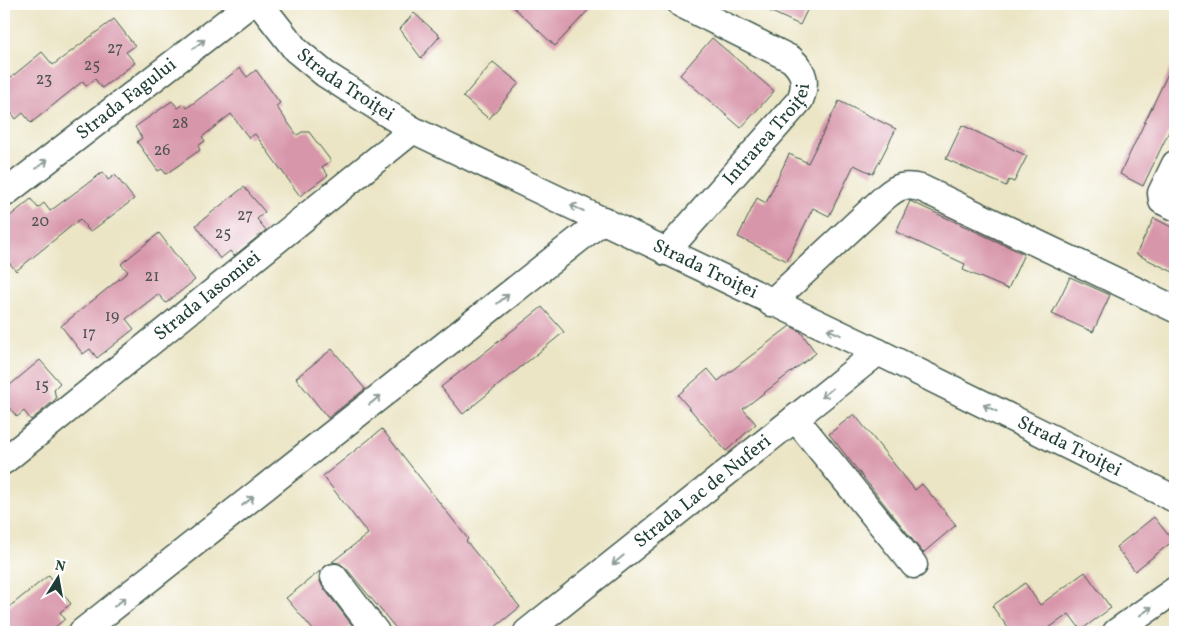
<svg xmlns="http://www.w3.org/2000/svg" width="1179" height="636" viewBox="0 0 1179 636" font-family="Vollkorn,serif">
  <style>
    .building { fill: #d896aa }
    .lines { fill: none; stroke-linecap: round; stroke-linejoin: round }
    .minor-casing { stroke: #3e564a; stroke-width: 29 }
    .minor { stroke: #fff; stroke-width: 26 }
    .oneway { stroke: #8f9e9a }
    .labels { text-anchor: middle; dominant-baseline: central; stroke-width: 4; stroke-linejoin: round; paint-order: stroke }
    .number-label { font-size: 16px; fill: #4d5352 }
    .street-label { font-size: 19px; fill: #1f3d34; stroke: #fff }
  </style>
  <rect width="100%" height="100%" fill="#fff"/>
  <filter id="ink" filterUnits="userSpaceOnUse"><feTurbulence type="fractalNoise" baseFrequency=".02" numOctaves="2"/><feDisplacementMap in="SourceGraphic" scale="10" xChannelSelector="R" yChannelSelector="G"/><feConvolveMatrix kernelMatrix="1 2 1 2 8 2 1 2 1" color-interpolation-filters="sRGB"/></filter>
  <filter id="wash" filterUnits="userSpaceOnUse"><feTurbulence type="fractalNoise" baseFrequency=".0096" numOctaves="4" result="noise"/><feDisplacementMap in="SourceGraphic" scale="20" xChannelSelector="R" yChannelSelector="G"/><feGaussianBlur stdDeviation="1.12" result="paint"/><feColorMatrix in="noise" values="0 0 0 0 0 0 0 0 0 0 0 0 0 0 0 0 0 1.4 0 .05"/><feComposite in="paint" operator="in"/></filter>
  <g filter="url(#wash)">
    <rect width="100%" height="100%" fill="#ebe5c5"/>
    <g id="blocks">
      <!-- building -->
      <path class="building" d="M510,4H594L555,46Z
        M754,4H810L800,25Z
        M414,13L440,36L421,58L400,29Z
        M114,19L135,46L126,52L135,63L102,88L95,79L86,86L83,81L31,123L23,113L16,119L4,103V83L42,52L53,65Z
        M712,38L774,91L741,128L680,75Z
        M1175,59V119L1143,186L1120,174Z
        M493,62L519,83L489,119L463,97Z
        M240,68L247,77L256,70L280,103L276,106L297,135L302,132H309L331,161L322,167L328,175L300,196L255,134L249,138L231,114L202,137L205,141L198,146L200,150L166,174L162,169L158,171L137,142L142,138L135,127L172,101L178,108L184,104L187,108Z
        M839,101L896,129L873,174L854,165L829,216L813,208L787,261L738,237L757,198L766,203L789,154L808,163Z
        M962,125L1027,156L1014,182L1009,180L1006,186L946,159Z
        M103,172L108,180L115,175L134,199L90,232L80,219L16,271L4,256V221L31,199L38,208L44,203L50,211Z
        M244,187L265,212L257,219L266,230L234,256L230,251L220,259L196,225Z
        M910,201L1024,254L1008,289L963,270L965,264L896,232Z
        M1154,218L1175,229V273L1136,254Z
        M159,233L195,280L166,303L158,294L126,319L134,329L97,358L90,349L83,354L61,326L128,272L121,264Z
        M1070,277L1110,295L1093,332L1052,314Z
        M542,307L564,332L463,414L441,387Z
        M790,326L800,331L816,353L743,409L756,424L726,451L678,395L708,369L718,381Z
        M332,349L365,389L328,418L296,378Z
        M40,360L60,383L54,389L56,399L31,420L24,411L17,417L4,401V390Z
        M854,414L915,490L922,484L956,525L923,553L829,434Z
        M382,429L468,539L466,541L520,607L489,632H399L346,568L339,563L332,562L368,534L323,476Z
        M1154,517L1173,541L1135,571L1116,547Z
        M320,571L319,578L322,586L352,625L343,632H315L286,598Z
        M1085,572L1111,608L1081,630L1069,614L1043,632H1011L992,606L1025,583L1040,605Z
        M49,575L71,604L60,612L65,619L49,632H4V611Z"/>
    </g>
  </g>
  <g filter="url(#ink)">
    <use href="#blocks" fill-opacity="0" stroke="#3e564a" stroke-width="1"/>
    <g class="lines">
      <!-- minor casing -->
      <g class="minor-casing">
        <g id="minor">
          <path id="s1" d="M260,4L296,50L325,74L413,130L878,352L1175,499"/>
          <path d="M1175,164L1161,193L1162,201L1175,207"/>
          <path id="s2" d="M4,194L250,4"/>
          <path id="s3" d="M666,252L800,100C807,83 805,72 791,59L681,4"/>
          <path d="M771,303L885,197C898,186 904,184 921,188L1175,309"/>
          <path d="M795,418L914,565"/>
          <path id="s4" d="M4,461L413,130"/>
          <path d="M334,577L376,632"/>
          <path d="M82,632L603,220"/>
          <path id="s5" d="M527,632L878,352"/>
          <path d="M1116,632L1175,590"/>
        </g>
      </g>
      <!-- minor -->
      <use href="#minor" class="minor"/>
    </g>
    <!-- one-way arrows -->
    <defs><path id="oneway-shaft" d="M-6 0H5M1.5-3L5.5 0L1.5 3" fill="none" stroke-width="1.6" stroke-linecap="round" stroke-linejoin="round" transform="scale(1.25)"/></defs>
    <g class="oneway">
      <use href="#oneway-shaft" transform="translate(199 44) rotate(-38)"/>
      <use href="#oneway-shaft" transform="translate(42 164) rotate(-38)"/>
      <use href="#oneway-shaft" transform="translate(577 208) rotate(-155)"/>
      <use href="#oneway-shaft" transform="translate(503 299) rotate(-38)"/>
      <use href="#oneway-shaft" transform="translate(834 332) rotate(-155)"/>
      <use href="#oneway-shaft" transform="translate(827 393) rotate(141)"/>
      <use href="#oneway-shaft" transform="translate(375 400) rotate(-38)"/>
      <use href="#oneway-shaft" transform="translate(990 408) rotate(-154)"/>
      <use href="#oneway-shaft" transform="translate(248 501) rotate(-38)"/>
      <use href="#oneway-shaft" transform="translate(618 560) rotate(141)"/>
      <use href="#oneway-shaft" transform="translate(120 602) rotate(-38)"/>
      <use href="#oneway-shaft" transform="translate(1146 611) rotate(-36)"/>
    </g>
  </g>
  <g class="labels">
    <!-- number labels -->
    <g class="number-label">
      <text x="115" y="49">27</text>
      <text x="92" y="66">25</text>
      <text x="44" y="80">23</text>
      <text x="180" y="124">28</text>
      <text x="162" y="151">26</text>
      <text x="245" y="216">27</text>
      <text x="40" y="222">20</text>
      <text x="223" y="234">25</text>
      <text x="152" y="277">21</text>
      <text x="112" y="317">19</text>
      <text x="89" y="334">17</text>
      <text x="42" y="386">15</text>
    </g>
    <!-- street labels -->
    <g class="street-label">
      <text stroke="none"><textPath href="#s1" startOffset="119">Strada Troiței</textPath></text>
      <text stroke="none"><textPath href="#s2" startOffset="155">Strada Fagului</textPath></text>
      <text stroke="none"><textPath href="#s3" startOffset="156">Intrarea Troiței</textPath></text>
      <text stroke="none"><textPath href="#s1" startOffset="524">Strada Troiței</textPath></text>
      <text stroke="none"><textPath href="#s4" startOffset="262">Strada Iasomiei</textPath></text>
      <text stroke="none"><textPath href="#s1" startOffset="929">Strada Troiței</textPath></text>
      <text stroke="none"><textPath href="#s5" startOffset="225">Strada Lac de Nuferi</textPath></text>
    </g>
  </g>
  <!-- margin -->
  <rect width="1179" height="636" fill="none" stroke="#fff" stroke-width="20"/>
  <!-- north arrow -->
  <g transform="translate(58 578) rotate(11)" stroke="#ffffff" stroke-width="4" paint-order="stroke">
  <path d="M0-4L9 19L0 12L-9 19Z" fill="#1f3d34"/>
  <text y="-8" font-size="14" font-weight="bold" text-anchor="middle" fill="#1f3d34">N</text>
  </g>
</svg>
